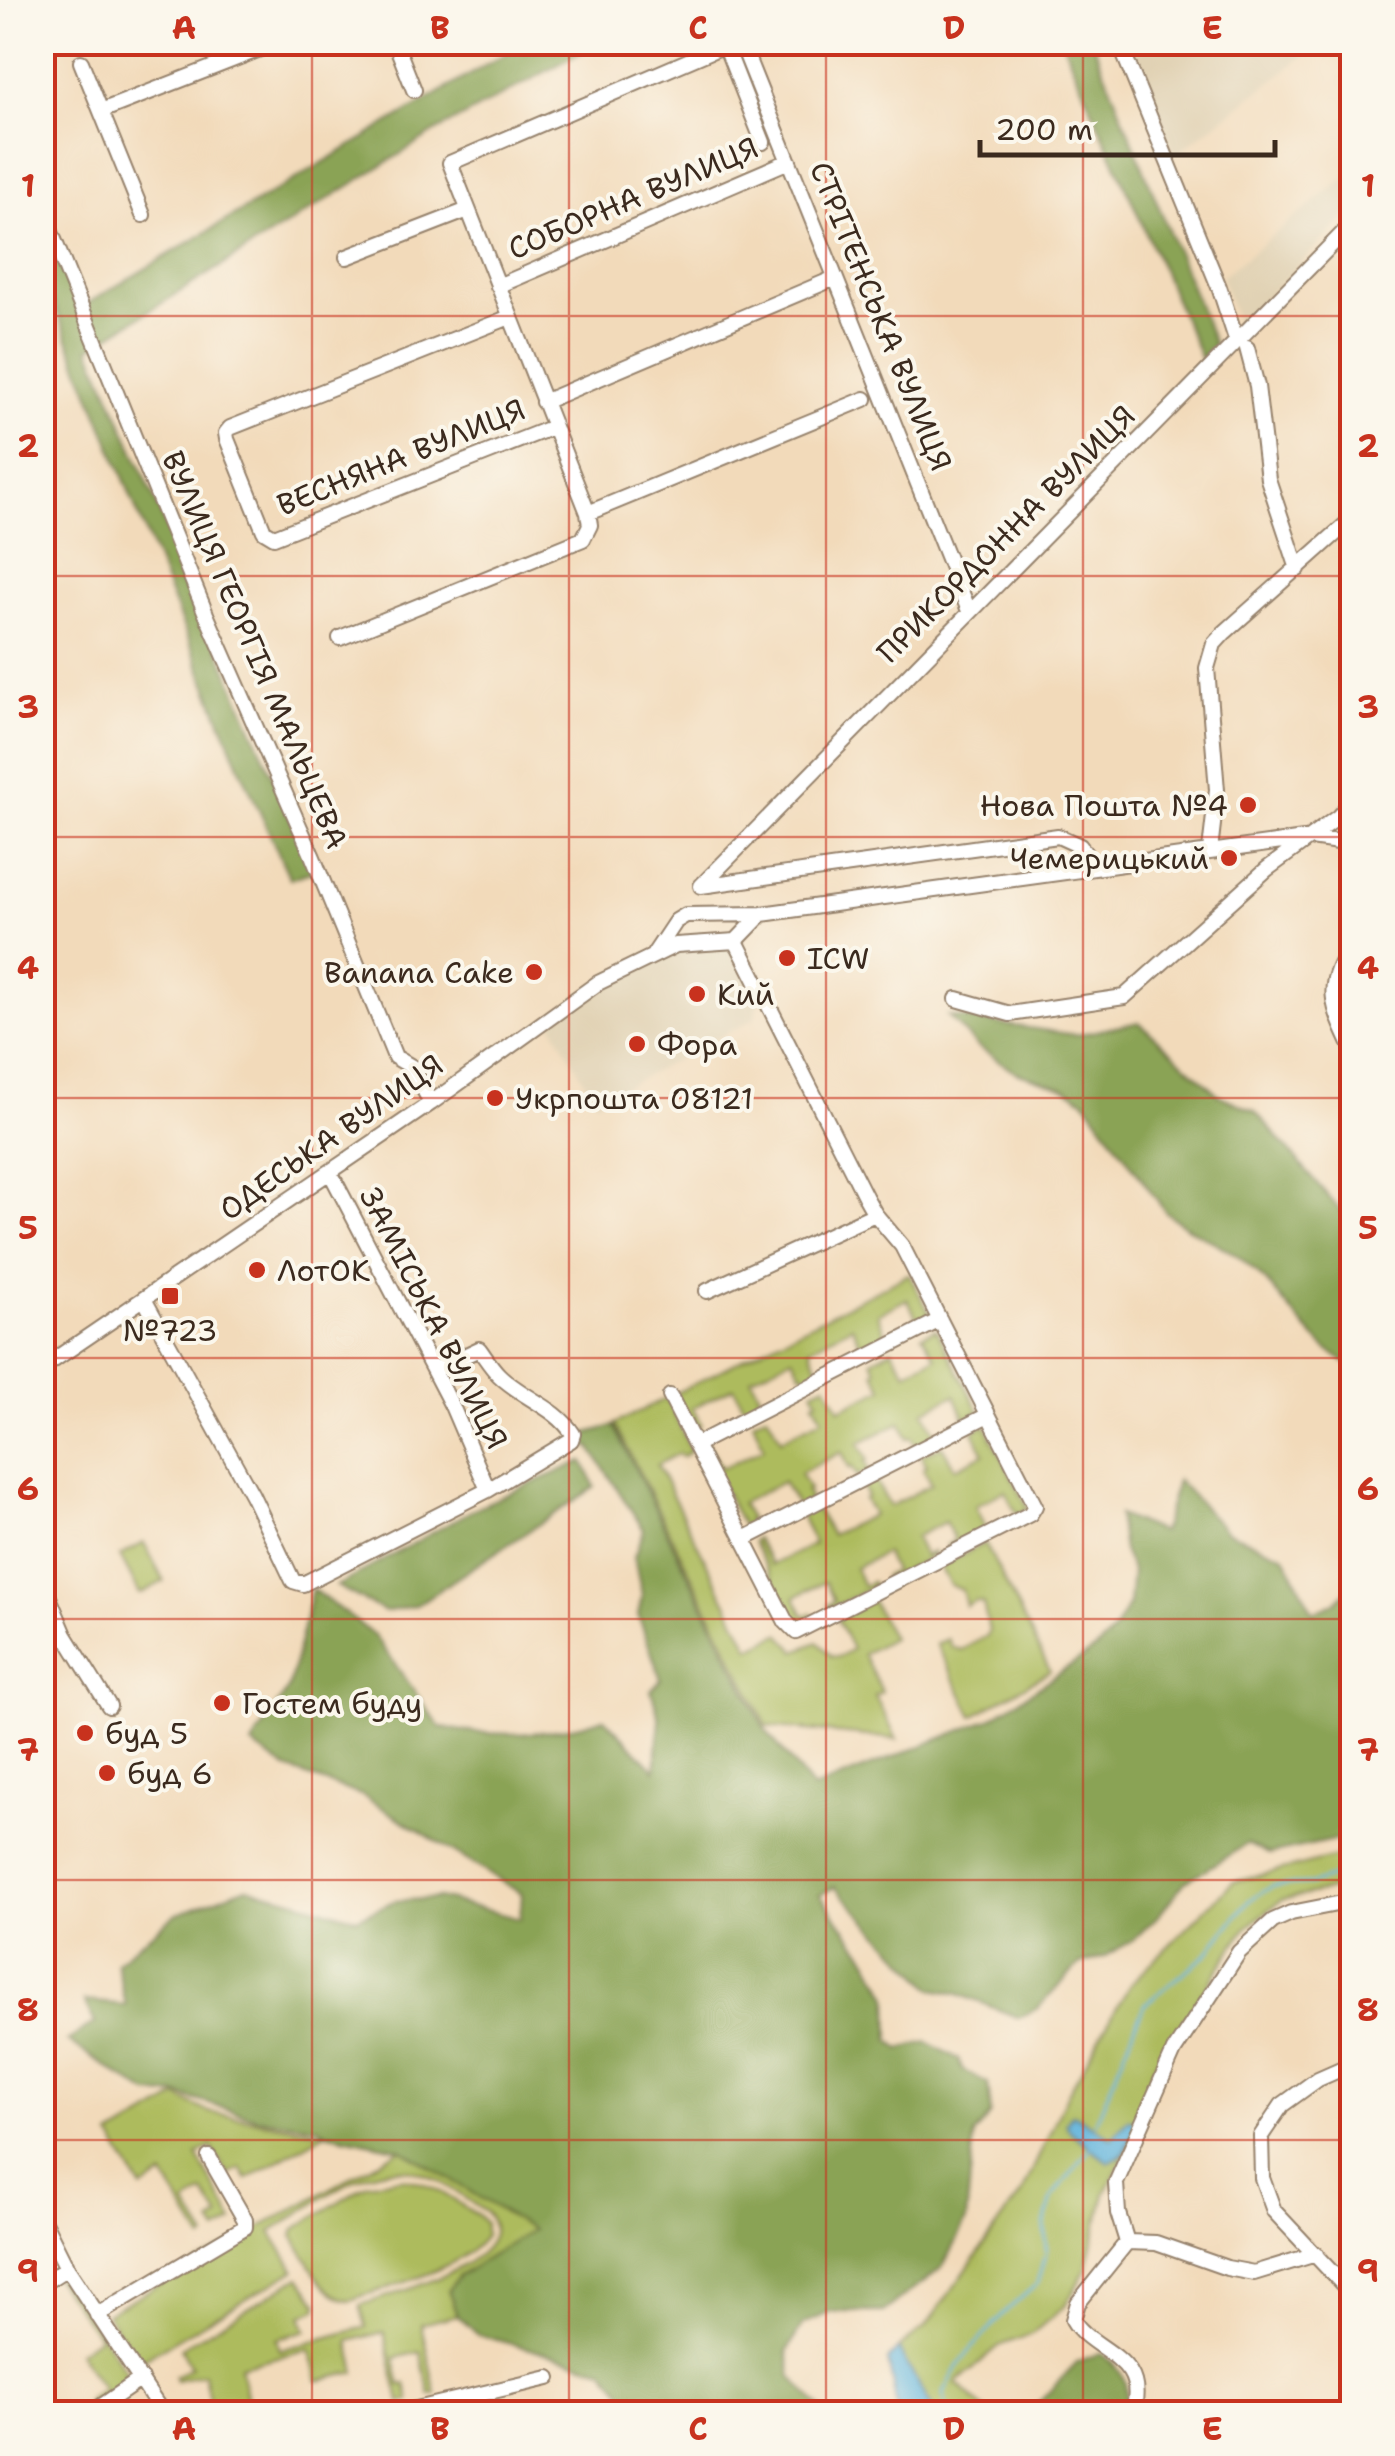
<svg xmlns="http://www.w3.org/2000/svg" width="1395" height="2456" viewBox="0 0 1395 2456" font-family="'Shantell Sans',sans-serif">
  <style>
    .built { fill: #e1d2b4 }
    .green { fill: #adbb5d; stroke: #74723e; stroke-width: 2.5 }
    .forest { fill: #8aa354; stroke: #626639; stroke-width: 2.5 }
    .water { fill: #60b4dc; stroke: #4e6f7d; stroke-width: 2.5 }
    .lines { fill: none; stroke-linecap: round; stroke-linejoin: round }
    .stream { stroke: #60b4dc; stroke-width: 2.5 }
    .minor-casing { stroke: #96826c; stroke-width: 18 }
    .minor { stroke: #fff; stroke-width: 14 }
    .grid { fill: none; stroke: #c8321e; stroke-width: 2.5; stroke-opacity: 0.55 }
    .poi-dot { fill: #c8321e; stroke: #fbf7ec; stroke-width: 4 }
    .labels { text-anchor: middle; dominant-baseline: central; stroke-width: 8; stroke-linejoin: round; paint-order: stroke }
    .street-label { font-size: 30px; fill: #3b2a1e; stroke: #fbf7ec }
    .poi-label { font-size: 30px; fill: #3b2a1e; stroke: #fbf7ec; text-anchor: start }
    .neatline { fill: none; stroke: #c8321e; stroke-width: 4 }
    .grid-label { font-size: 32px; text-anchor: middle; font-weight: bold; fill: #c8321e }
  </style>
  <rect width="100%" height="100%" fill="#fbf7ec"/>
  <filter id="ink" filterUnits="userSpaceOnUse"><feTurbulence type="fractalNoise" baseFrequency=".01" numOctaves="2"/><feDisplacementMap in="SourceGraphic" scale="20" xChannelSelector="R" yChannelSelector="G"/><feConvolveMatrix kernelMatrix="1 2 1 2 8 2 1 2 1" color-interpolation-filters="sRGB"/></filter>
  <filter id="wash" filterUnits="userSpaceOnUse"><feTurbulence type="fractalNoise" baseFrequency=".0048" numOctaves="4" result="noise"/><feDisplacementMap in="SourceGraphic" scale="40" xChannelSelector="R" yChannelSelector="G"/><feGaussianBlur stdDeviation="2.25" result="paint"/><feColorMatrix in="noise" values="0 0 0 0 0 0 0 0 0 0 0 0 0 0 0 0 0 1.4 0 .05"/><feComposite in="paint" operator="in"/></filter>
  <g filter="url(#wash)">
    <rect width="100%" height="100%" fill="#f2daba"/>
    <!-- built -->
    <path class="built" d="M1130,43H1321L1175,155Z
      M1352,172V211L1238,326L1221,277Z
      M685,946H730L759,1002L754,1019L596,1102L551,1022L599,989Z"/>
    <!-- green -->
    <path class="green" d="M909,1274L930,1314L929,1319L919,1324L914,1321L917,1319L907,1299L878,1314L888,1340L868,1352L863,1342L860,1343L852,1326L810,1348L821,1374L809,1381L804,1372L801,1373L793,1357L751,1378L760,1394L758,1396L762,1404L746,1411L734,1387L692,1408L701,1424L698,1426L700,1435H696L674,1394Z
      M936,1329L980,1412L965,1419L955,1395L924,1411L934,1431L938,1433L916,1446L912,1437L908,1438L901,1422L859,1443L868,1459L865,1461L869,1470L857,1476L852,1467L849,1468L842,1452L800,1473L809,1489L806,1491L810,1500L798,1507L783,1482L741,1503L750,1519L747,1521L751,1530L746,1532L703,1450L708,1444L722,1468L764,1448L753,1421L767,1414L781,1439L823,1418L814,1402L818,1400L813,1390L826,1384L840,1409L883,1388L874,1372L877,1370L872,1360L892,1349L906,1372L936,1357L922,1335Z
      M667,1398L691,1451L682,1457L679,1453L657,1465L750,1648L780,1634L796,1651L818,1642L831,1656L838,1657L852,1649L837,1619L872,1601L892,1638L863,1654L882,1692L875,1696L897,1739L767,1726L615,1424Z
      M985,1424L1028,1508L1017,1514L1005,1491L975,1506L986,1530L949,1548L947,1545L955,1540L945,1522L915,1537L924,1556L933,1552L934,1555L886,1580L884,1576L894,1571L885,1553L855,1568L863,1586L872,1582L874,1586L830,1609L828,1605L834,1601L825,1582L795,1597L804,1616L812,1613L815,1619L795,1624L753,1541L756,1538L772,1565L814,1544L801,1515L815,1508L831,1535L873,1515L864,1499L867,1497L862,1485L874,1479L890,1506L932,1484L923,1469L927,1466L921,1455L942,1446L955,1468L984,1454L973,1431Z
      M144,1543L164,1581L140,1594L120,1556Z
      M985,1543L1050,1671L973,1716L936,1644L948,1639L952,1647L961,1650L987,1636L989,1630L983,1603L976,1601L966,1606L962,1590L950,1585L940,1567Z
      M1352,1853V1886L1281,1900L1245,1929L1154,2067L1145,2095L1142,2121L1105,2194L1086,2269L1066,2305L1032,2334L999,2346L956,2383L989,2413H943L933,2409L898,2349L926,2326L1023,2191L1068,2093L1131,1983L1233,1882Z
      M178,2097L208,2112L326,2133L247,2179L241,2168L228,2175L211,2147L197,2155L234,2222L218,2232L212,2223L220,2218L204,2193L186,2204L207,2238L203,2241L164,2176L142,2189L111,2137Z
      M401,2149L533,2230L459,2276L448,2290L457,2315L421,2324L436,2394L430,2395L420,2352L394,2358L400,2385L406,2384L410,2400L400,2402L384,2332L349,2341L356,2372L318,2381L310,2349L240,2366L247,2400L211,2409L204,2374L176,2380L175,2376L191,2367L181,2348L300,2277L318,2303L317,2309L301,2316L307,2330L277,2339L280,2350L366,2327L360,2305C389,2295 528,2260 485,2212C464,2198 442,2180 418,2172C372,2155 309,2208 271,2232L295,2270L139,2361L106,2314Z
      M399,2178C429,2180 454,2201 480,2217L485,2223V2236C460,2271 390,2286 350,2300C323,2299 307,2257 293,2236L295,2229L367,2184Z
      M63,2277L127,2373L123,2384L91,2405L87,2400L103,2389L78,2352L99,2337L55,2278Z"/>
    <!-- forest -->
    <path class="forest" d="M523,43H598L437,131L90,348L313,871L290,879L238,763L43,277L42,224L78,309Z
      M1063,43H1093L1214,344L1201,359Z
      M948,1016L1076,1035L1139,1022L1220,1096L1255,1111L1352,1224V1366C1303,1340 1286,1295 1245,1262C1220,1241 1189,1233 1165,1211L1085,1100L1065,1088L1016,1072L978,1047Z
      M614,1426L765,1729L813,1789L990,1719L1096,1649L1114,1631L1129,1604L1132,1571L1123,1551L1118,1515L1162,1532L1177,1480L1226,1531L1285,1556L1313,1612L1334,1603L1352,1585V1836L1269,1854L1247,1844L1185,1882L1157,1917L1132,1941L1101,1958L1080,1964L1038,2008L1019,2018L959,1994L933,1989L835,1887L820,1895L864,1953L889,1996L890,2040L900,2049L927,2042L959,2059L962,2070L988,2083L991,2114L974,2135L966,2221L942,2268L883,2312H831L803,2324L787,2352L792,2377L825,2413H640L604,2369L478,2335L457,2315L448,2290L459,2276L532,2230L401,2149L326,2133L319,2127L257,2118L179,2095L148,2094L67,2041L95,2023L84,2001L126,2005L116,1962L176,1914L247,1887L357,1918L394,1901L439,1898L520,1919L522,1894L361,1795L286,1769L252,1745L289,1687L312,1589L374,1635L440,1727C493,1738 554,1736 604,1718L655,1770L660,1720L651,1690L661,1679L638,1615L642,1596L634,1557L644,1530L589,1445L547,1463L580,1435Z
      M583,1461L595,1487L416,1605L385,1612L337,1586L480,1506Z
      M1101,2353C1124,2370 1131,2386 1124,2413L1028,2414L1077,2362Z"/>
    <!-- water -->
    <path class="water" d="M1073,2114L1112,2138L1128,2119L1138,2123L1123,2154L1108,2162L1071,2132L1066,2123Z
      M898,2349L933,2409L943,2413H898L888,2360Z"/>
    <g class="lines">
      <!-- stream -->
      <path class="stream" d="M1095,2124L1144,2005L1206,1955L1248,1901L1273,1886L1311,1884L1352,1871
        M947,2414L944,2392L962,2360L1003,2314L1038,2283L1046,2254L1045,2225L1052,2198L1092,2146"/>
    </g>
  </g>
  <g filter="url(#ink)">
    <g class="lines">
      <!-- minor casing -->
      <g class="minor-casing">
        <path id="minor" d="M395,42L414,90
          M741,42L969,611
          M1119,42L1219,287L1235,336
          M81,62L143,215
          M101,111L278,42
          M42,210L206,614L312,855L395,1057L412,1067L431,1103
          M347,257L468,210
          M498,286L789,161
          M510,317L230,428L226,433L227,439L264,531L274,537L553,427
          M1247,348L1257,386L1268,479L1298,569
          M543,402L835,278
          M588,513L865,399
          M340,638L583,539L590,525L588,513L450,163L725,45L763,142
          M1210,850L1217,790L1207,668L1214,644L1224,633L1352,519
          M1095,868L1080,846L1058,836L701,886L1352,224
          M1352,946C1322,984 1333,1008 1352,1048
          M654,954L676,921L686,915L762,914L1311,838L1352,844
          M957,999L1010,1014L1124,997L1267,869L1338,817L1352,801
          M330,1172L452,1406L488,1490
          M707,1291L875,1214
          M144,1299L252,1495L293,1581L303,1584L488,1490L571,1440L573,1434C556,1407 522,1398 499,1375C491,1367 485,1357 479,1349L434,1370
          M42,1368L431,1103L598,983L676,945L736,941L762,914
          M670,1396L786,1622L796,1632L1030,1514L1035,1506L902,1246L875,1214L866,1198L736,941
          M695,1445L940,1320
          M744,1539L988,1415
          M42,1581L65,1635L109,1706
          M1352,2064L1318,2079L1282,2105L1261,2136L1262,2178L1274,2211L1352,2294
          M42,2218L67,2268L163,2414
          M1127,2242L1118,2213L1116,2183L1174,2051L1222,1978L1239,1952L1273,1921L1291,1913L1352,1901
          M1127,2242L1078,2303L1073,2320C1092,2353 1151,2356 1132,2414
          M1127,2242L1156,2243L1227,2268L1254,2273L1316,2254
          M42,2284L67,2268
          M97,2315L245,2227V2220L209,2157
          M90,2414L141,2379
          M395,2414L549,2378"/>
      </g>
      <!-- minor -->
      <use href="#minor" class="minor"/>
    </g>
  </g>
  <!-- grid -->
  <path class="grid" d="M312,42V2414M569,42V2414M826,42V2414M1083,42V2414M42,316H1352M42,576H1352M42,837H1352M42,1098H1352M42,1358H1352M42,1619H1352M42,1880H1352M42,2140H1352"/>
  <!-- markers -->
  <g class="poi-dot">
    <circle cx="1248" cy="805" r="10"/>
    <circle cx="1229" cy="858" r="10"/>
    <circle cx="787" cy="958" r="10"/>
    <circle cx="534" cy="972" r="10"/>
    <circle cx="697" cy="994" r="10"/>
    <circle cx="637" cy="1044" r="10"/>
    <circle cx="495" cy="1098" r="10"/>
    <circle cx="257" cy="1270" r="10"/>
    <rect x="160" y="1286" width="20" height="20" rx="5"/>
    <circle cx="222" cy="1703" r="10"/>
    <circle cx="85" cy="1733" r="10"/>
    <circle cx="107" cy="1773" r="10"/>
  </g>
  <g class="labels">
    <!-- street labels -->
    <g class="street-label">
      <text transform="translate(633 198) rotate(-23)">СОБОРНА ВУЛИЦЯ</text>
      <text transform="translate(881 316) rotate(68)">СТРІТЕНСЬКА ВУЛИЦЯ</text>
      <text transform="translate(401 457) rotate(-22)">ВЕСНЯНА ВУЛИЦЯ</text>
      <text transform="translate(1006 534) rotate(-45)">ПРИКОРДОННА ВУЛИЦЯ</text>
      <text transform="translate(255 650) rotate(67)">ВУЛИЦЯ ГЕОРГІЯ МАЛЬЦЕВА</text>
      <text transform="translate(331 1137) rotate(-35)">ОДЕСЬКА ВУЛИЦЯ</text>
      <text transform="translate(434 1318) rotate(63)">ЗАМІСЬКА ВУЛИЦЯ</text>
    </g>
    <!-- poi labels -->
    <g class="poi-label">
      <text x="1228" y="805" text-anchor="end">Нова Пошта №4</text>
      <text x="1209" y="858" text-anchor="end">Чемерицький</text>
      <text x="807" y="958">ICW</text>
      <text x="514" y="972" text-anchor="end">Banana Cake</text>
      <text x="717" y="994">Кий</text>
      <text x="657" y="1044">Фора</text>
      <text x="515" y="1098">Укрпошта 08121</text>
      <text x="277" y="1270">ЛотОК</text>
      <text x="170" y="1330" text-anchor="middle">№723</text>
      <text x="242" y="1703">Гостем буду</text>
      <text x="105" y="1733">буд 5</text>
      <text x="127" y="1773">буд 6</text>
    </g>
  </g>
  <!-- margin -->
  <rect width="1395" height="2456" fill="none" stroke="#fbf7ec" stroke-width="110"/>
  <!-- scale -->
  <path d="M980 140v15h295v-15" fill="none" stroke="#3b2a1e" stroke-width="5"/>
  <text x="995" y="140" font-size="30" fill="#3b2a1e" stroke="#fbf7ec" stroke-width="8" paint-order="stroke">200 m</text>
  <rect x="55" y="55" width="1285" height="2346" class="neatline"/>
  <g class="grid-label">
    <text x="184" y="39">A</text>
    <text x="440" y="39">B</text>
    <text x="698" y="39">C</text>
    <text x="954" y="39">D</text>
    <text x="1212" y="39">E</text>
    <text x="28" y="197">1</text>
    <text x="1368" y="197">1</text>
    <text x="28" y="457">2</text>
    <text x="1368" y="457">2</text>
    <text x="28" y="718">3</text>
    <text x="1368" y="718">3</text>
    <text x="28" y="979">4</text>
    <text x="1368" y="979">4</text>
    <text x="28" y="1239">5</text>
    <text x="1368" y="1239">5</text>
    <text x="28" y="1500">6</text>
    <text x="1368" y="1500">6</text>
    <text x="28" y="1761">7</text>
    <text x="1368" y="1761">7</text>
    <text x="28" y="2021">8</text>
    <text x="1368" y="2021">8</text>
    <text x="28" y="2282">9</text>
    <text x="1368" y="2282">9</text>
    <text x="184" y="2440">A</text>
    <text x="440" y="2440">B</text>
    <text x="698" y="2440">C</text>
    <text x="954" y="2440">D</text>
    <text x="1212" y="2440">E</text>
  </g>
</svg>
